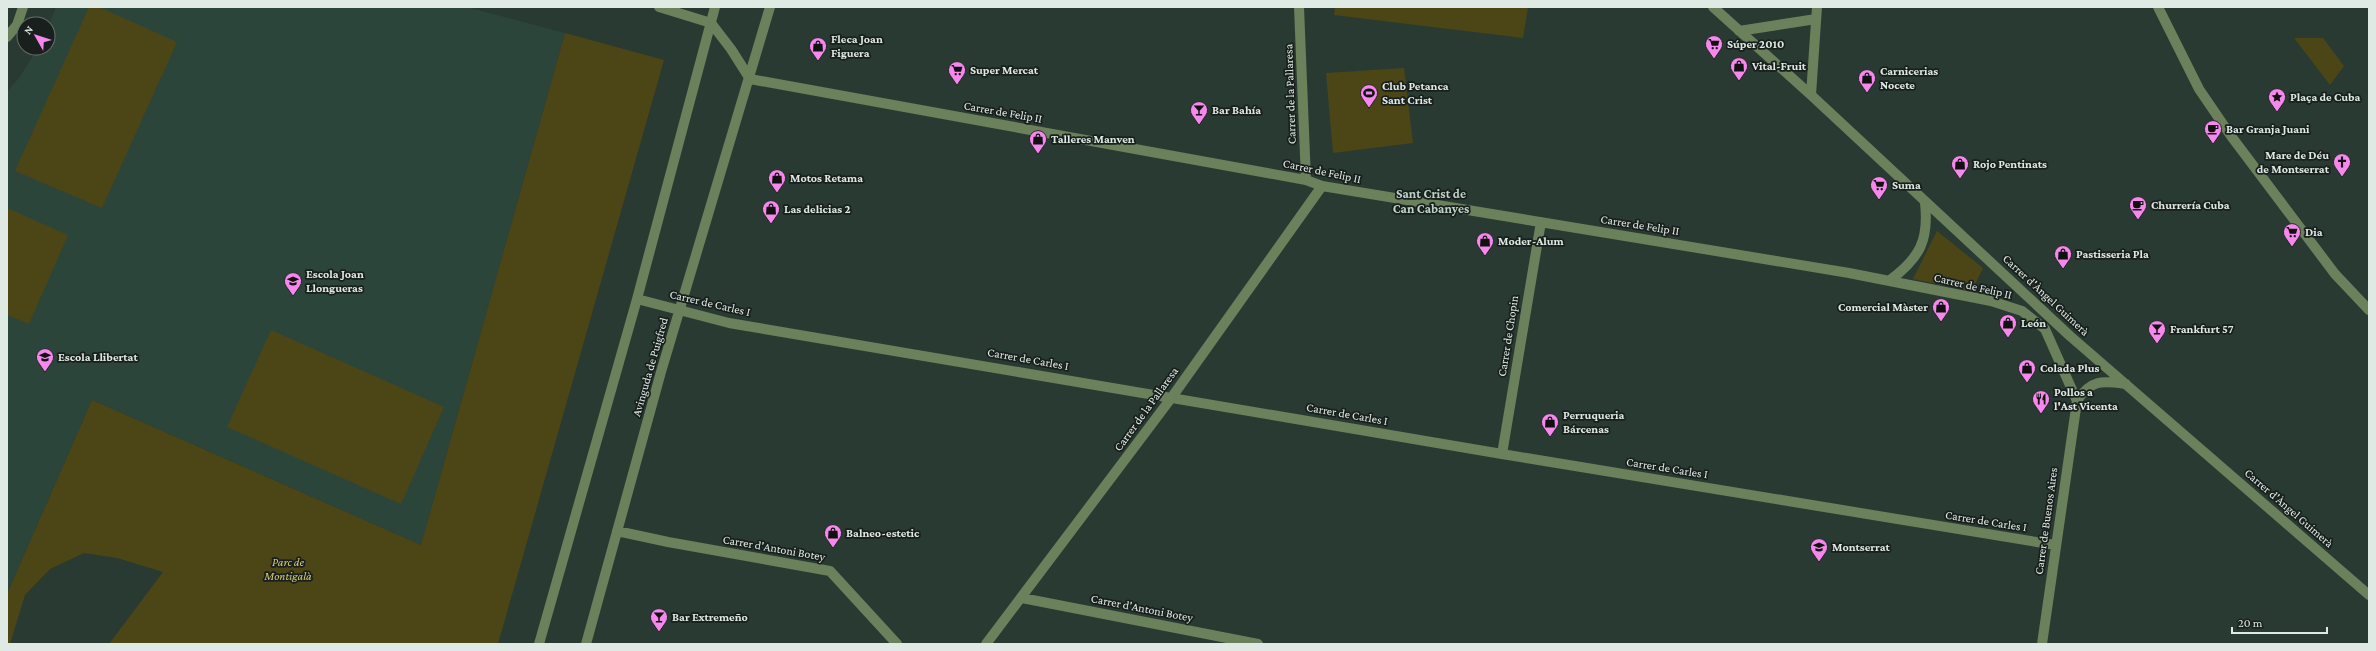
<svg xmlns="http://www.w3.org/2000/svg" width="2376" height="651" viewBox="0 0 2376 651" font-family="'Crimson Pro',serif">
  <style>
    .built { fill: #2c453b }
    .green { fill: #4c4516 }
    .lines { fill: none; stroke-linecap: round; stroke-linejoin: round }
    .minor { stroke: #6a815b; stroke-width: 10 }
    .labels { text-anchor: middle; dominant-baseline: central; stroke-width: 3.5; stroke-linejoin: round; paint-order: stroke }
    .poi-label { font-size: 12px; font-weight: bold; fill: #e0eae5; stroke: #181f1c; text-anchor: start }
    .street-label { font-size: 12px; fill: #e0eae5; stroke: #181f1c }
    .park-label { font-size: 12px; font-style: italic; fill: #d9cd77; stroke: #181f1c }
    .neighbourhood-label { font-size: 13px; font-weight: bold; fill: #bdd2c8; stroke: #181f1c }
  </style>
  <rect width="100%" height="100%" fill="#293a33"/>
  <!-- built -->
  <path class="built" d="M56,7H467L565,33L421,545L92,400L7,594V92L19,78L38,48H48V28Z"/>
  <!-- green -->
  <path class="green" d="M89,7H99L177,42L102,208L15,171Z
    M1335,7H1528L1523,38L1334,15Z
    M565,33L664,60L498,644H109L163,572L117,558L84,553L50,569L25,595L10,644H7V594L92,400L421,545Z
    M2294,38H2323L2344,66L2330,85Z
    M1404,68L1413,143L1333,153L1326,73Z
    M7,208L68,235L29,324L7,315Z
    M1937,231L1983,268L1972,291L1913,279Z
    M271,330L444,407L401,504L227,427Z"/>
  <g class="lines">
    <!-- minor -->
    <path class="minor" d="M659,7L711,23L731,49L750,79
      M1299,7L1306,180
      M1713,7L1811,95L2070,336L2369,595
      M2158,7L2199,89L2231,136L2335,274L2369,310
      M1739,31L1816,19
      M7,37L17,25L23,7
      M750,79L1306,180L1322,186L1849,273L1991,301L2022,311L2045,329L2077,401
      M1811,95L1817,7
      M1890,280C1920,258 1929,240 1925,203
      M637,299L729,323L1502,454L2055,545
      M1502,454L1541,222
      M617,531L668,542L830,571L897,644
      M1022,598L1258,644
      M539,644L637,299L715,7
      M586,644L661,372L770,7
      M986,644L1172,397L1322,186
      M2042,644L2077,401C2091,379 2102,381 2126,384"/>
  </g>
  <!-- icons -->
  <defs>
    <g id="supermarket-pin" transform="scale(0.9)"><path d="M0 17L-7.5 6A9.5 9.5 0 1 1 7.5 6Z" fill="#f688ed" stroke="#181f1c"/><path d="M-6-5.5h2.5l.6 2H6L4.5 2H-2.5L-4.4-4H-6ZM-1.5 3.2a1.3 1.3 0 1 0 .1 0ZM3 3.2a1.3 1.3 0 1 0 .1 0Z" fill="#111"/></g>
    <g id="shop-pin" transform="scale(0.9)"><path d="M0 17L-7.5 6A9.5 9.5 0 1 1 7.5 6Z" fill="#f688ed" stroke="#181f1c"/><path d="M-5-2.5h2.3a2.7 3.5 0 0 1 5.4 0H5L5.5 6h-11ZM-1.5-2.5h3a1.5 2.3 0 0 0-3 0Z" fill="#111"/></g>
    <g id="stadium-pin" transform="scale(0.9)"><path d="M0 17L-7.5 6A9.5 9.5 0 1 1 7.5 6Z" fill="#f688ed" stroke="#181f1c"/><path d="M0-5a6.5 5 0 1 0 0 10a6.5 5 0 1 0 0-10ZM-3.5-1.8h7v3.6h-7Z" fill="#111"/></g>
    <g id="sight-pin" transform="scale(0.9)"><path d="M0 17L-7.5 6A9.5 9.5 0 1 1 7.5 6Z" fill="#f688ed" stroke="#181f1c"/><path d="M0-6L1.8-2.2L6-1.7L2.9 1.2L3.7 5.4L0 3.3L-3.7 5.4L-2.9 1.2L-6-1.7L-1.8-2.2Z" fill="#111"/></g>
    <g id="bar-pin" transform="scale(0.9)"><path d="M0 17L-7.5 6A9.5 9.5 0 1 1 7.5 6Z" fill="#f688ed" stroke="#181f1c"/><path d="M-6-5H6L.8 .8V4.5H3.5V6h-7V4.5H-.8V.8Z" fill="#111"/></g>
    <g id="cafe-pin" transform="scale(0.9)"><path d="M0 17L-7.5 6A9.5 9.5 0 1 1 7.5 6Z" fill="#f688ed" stroke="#181f1c"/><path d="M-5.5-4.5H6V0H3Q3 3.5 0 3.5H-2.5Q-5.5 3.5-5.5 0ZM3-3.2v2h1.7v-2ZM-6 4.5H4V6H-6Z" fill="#111"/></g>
    <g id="church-pin" transform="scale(0.9)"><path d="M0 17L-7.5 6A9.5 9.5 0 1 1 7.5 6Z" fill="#f688ed" stroke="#181f1c"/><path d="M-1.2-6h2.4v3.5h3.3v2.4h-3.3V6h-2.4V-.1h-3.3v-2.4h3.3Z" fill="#111"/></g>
    <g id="school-pin" transform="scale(0.9)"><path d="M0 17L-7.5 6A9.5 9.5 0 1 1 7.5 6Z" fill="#f688ed" stroke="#181f1c"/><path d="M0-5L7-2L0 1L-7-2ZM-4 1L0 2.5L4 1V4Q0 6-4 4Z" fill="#111"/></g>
    <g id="restaurant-pin" transform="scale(0.9)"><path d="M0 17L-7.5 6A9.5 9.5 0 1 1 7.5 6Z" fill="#f688ed" stroke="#181f1c"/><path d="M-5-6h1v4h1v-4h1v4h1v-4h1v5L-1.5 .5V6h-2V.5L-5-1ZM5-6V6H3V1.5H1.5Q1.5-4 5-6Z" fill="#111"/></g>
  </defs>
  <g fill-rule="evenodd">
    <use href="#supermarket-pin" x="1714" y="44"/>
    <use href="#shop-pin" x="818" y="46"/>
    <use href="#shop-pin" x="1739" y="66"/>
    <use href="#supermarket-pin" x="957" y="70"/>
    <use href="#shop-pin" x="1867" y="78"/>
    <use href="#stadium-pin" x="1369" y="93"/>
    <use href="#sight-pin" x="2277" y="97"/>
    <use href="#bar-pin" x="1199" y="110"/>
    <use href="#cafe-pin" x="2213" y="129"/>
    <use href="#shop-pin" x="1038" y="139"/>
    <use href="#church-pin" x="2342" y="162"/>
    <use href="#shop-pin" x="1960" y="164"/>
    <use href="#shop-pin" x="777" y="178"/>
    <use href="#supermarket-pin" x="1879" y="185"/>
    <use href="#cafe-pin" x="2138" y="205"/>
    <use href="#shop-pin" x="771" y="209"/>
    <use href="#supermarket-pin" x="2292" y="232"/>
    <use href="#shop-pin" x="1485" y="241"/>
    <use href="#shop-pin" x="2063" y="254"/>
    <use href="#school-pin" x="293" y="281"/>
    <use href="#shop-pin" x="1941" y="307"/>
    <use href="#shop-pin" x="2008" y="323"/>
    <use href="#bar-pin" x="2157" y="329"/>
    <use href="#school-pin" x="45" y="357"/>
    <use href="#shop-pin" x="2027" y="368"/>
    <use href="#restaurant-pin" x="2041" y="399"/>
    <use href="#shop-pin" x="1550" y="422"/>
    <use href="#shop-pin" x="833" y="533"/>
    <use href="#school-pin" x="1819" y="547"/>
    <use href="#bar-pin" x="659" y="617"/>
  </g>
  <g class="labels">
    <!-- poi labels -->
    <g class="poi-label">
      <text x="831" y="39">Fleca Joan<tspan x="831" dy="14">Figuera</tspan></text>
      <text x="1727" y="44">Súper 2010</text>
      <text x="1752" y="66">Vital-Fruit</text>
      <text x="970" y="70">Super Mercat</text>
      <text x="1880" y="71">Carnicerias<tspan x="1880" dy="14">Nocete</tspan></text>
      <text x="1382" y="86">Club Petanca<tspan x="1382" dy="14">Sant Crist</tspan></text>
      <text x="2290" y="97">Plaça de Cuba</text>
      <text x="1212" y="110">Bar Bahía</text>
      <text x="2226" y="129">Bar Granja Juani</text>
      <text x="1051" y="139">Talleres Manven</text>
      <text x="2329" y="155" text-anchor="end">Mare de Déu<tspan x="2329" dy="14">de Montserrat</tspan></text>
      <text x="1973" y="164">Rojo Pentinats</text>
      <text x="790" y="178">Motos Retama</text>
      <text x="1892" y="185">Suma</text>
      <text x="2151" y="205">Churrería Cuba</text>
      <text x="784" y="209">Las delicias 2</text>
      <text x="2305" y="232">Dia</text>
      <text x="1498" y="241">Moder-Alum</text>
      <text x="2076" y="254">Pastisseria Pla</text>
      <text x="306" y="274">Escola Joan<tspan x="306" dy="14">Llongueras</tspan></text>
      <text x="1928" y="307" text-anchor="end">Comercial Màster</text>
      <text x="2021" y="323">León</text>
      <text x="2170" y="329">Frankfurt 57</text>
      <text x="58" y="357">Escola Llibertat</text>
      <text x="2040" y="368">Colada Plus</text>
      <text x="2054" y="392">Pollos a<tspan x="2054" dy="14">l'Ast Vicenta</tspan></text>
      <text x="1563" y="415">Perruqueria<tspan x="1563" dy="14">Bárcenas</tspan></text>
      <text x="846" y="533">Balneo-estetic</text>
      <text x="1832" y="547">Montserrat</text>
      <text x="672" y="617">Bar Extremeño</text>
    </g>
    <!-- street labels -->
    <g class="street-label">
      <text transform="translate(1290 94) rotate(-92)">Carrer de la Pallaresa</text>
      <text transform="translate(1003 112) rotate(10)">Carrer de Felip II</text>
      <text transform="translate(1322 171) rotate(12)">Carrer de Felip II</text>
      <text transform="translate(1640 225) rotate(9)">Carrer de Felip II</text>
      <text transform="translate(1973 286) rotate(13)">Carrer de Felip II</text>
      <text transform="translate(2046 295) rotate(43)">Carrer d'Àngel Guimerà</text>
      <text transform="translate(710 303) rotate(13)">Carrer de Carles I</text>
      <text transform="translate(1508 336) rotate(-81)">Carrer de Chopin</text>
      <text transform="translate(1028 359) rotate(10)">Carrer de Carles I</text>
      <text transform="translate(650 367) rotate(-74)">Avinguda de Puigfred</text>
      <text transform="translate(1146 409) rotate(-54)">Carrer de la Pallaresa</text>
      <text transform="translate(1347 414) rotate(10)">Carrer de Carles I</text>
      <text transform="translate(1667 468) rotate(9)">Carrer de Carles I</text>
      <text transform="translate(2289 508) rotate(41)">Carrer d'Àngel Guimerà</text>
      <text transform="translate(1986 521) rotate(9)">Carrer de Carles I</text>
      <text transform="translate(2046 521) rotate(-82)">Carrer de Buenos Aires</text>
      <text transform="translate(774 548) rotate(10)">Carrer d'Antoni Botey</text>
      <text transform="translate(1142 608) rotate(11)">Carrer d'Antoni Botey</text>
    </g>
    <!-- park labels -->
    <g class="park-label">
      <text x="288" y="562">Parc de<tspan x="288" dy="14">Montigalà</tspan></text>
    </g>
    <!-- neighbourhood labels -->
    <g class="neighbourhood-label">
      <text x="1431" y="193">Sant Crist de<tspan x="1431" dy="15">Can Cabanyes</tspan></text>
    </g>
  </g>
  <!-- border -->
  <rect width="2376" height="651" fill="none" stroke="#e0eae5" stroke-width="16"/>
  <!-- north arrow -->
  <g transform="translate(36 36) rotate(309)"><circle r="19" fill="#181f1c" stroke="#68706c"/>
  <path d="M0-3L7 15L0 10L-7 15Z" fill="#f688ed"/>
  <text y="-6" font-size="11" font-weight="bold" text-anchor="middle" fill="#e0eae5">N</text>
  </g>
  <!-- scale -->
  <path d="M2232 627v6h95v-6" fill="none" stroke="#e0eae5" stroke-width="2"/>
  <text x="2238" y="627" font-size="12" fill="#e0eae5" stroke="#181f1c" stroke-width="3" paint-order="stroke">20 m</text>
</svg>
